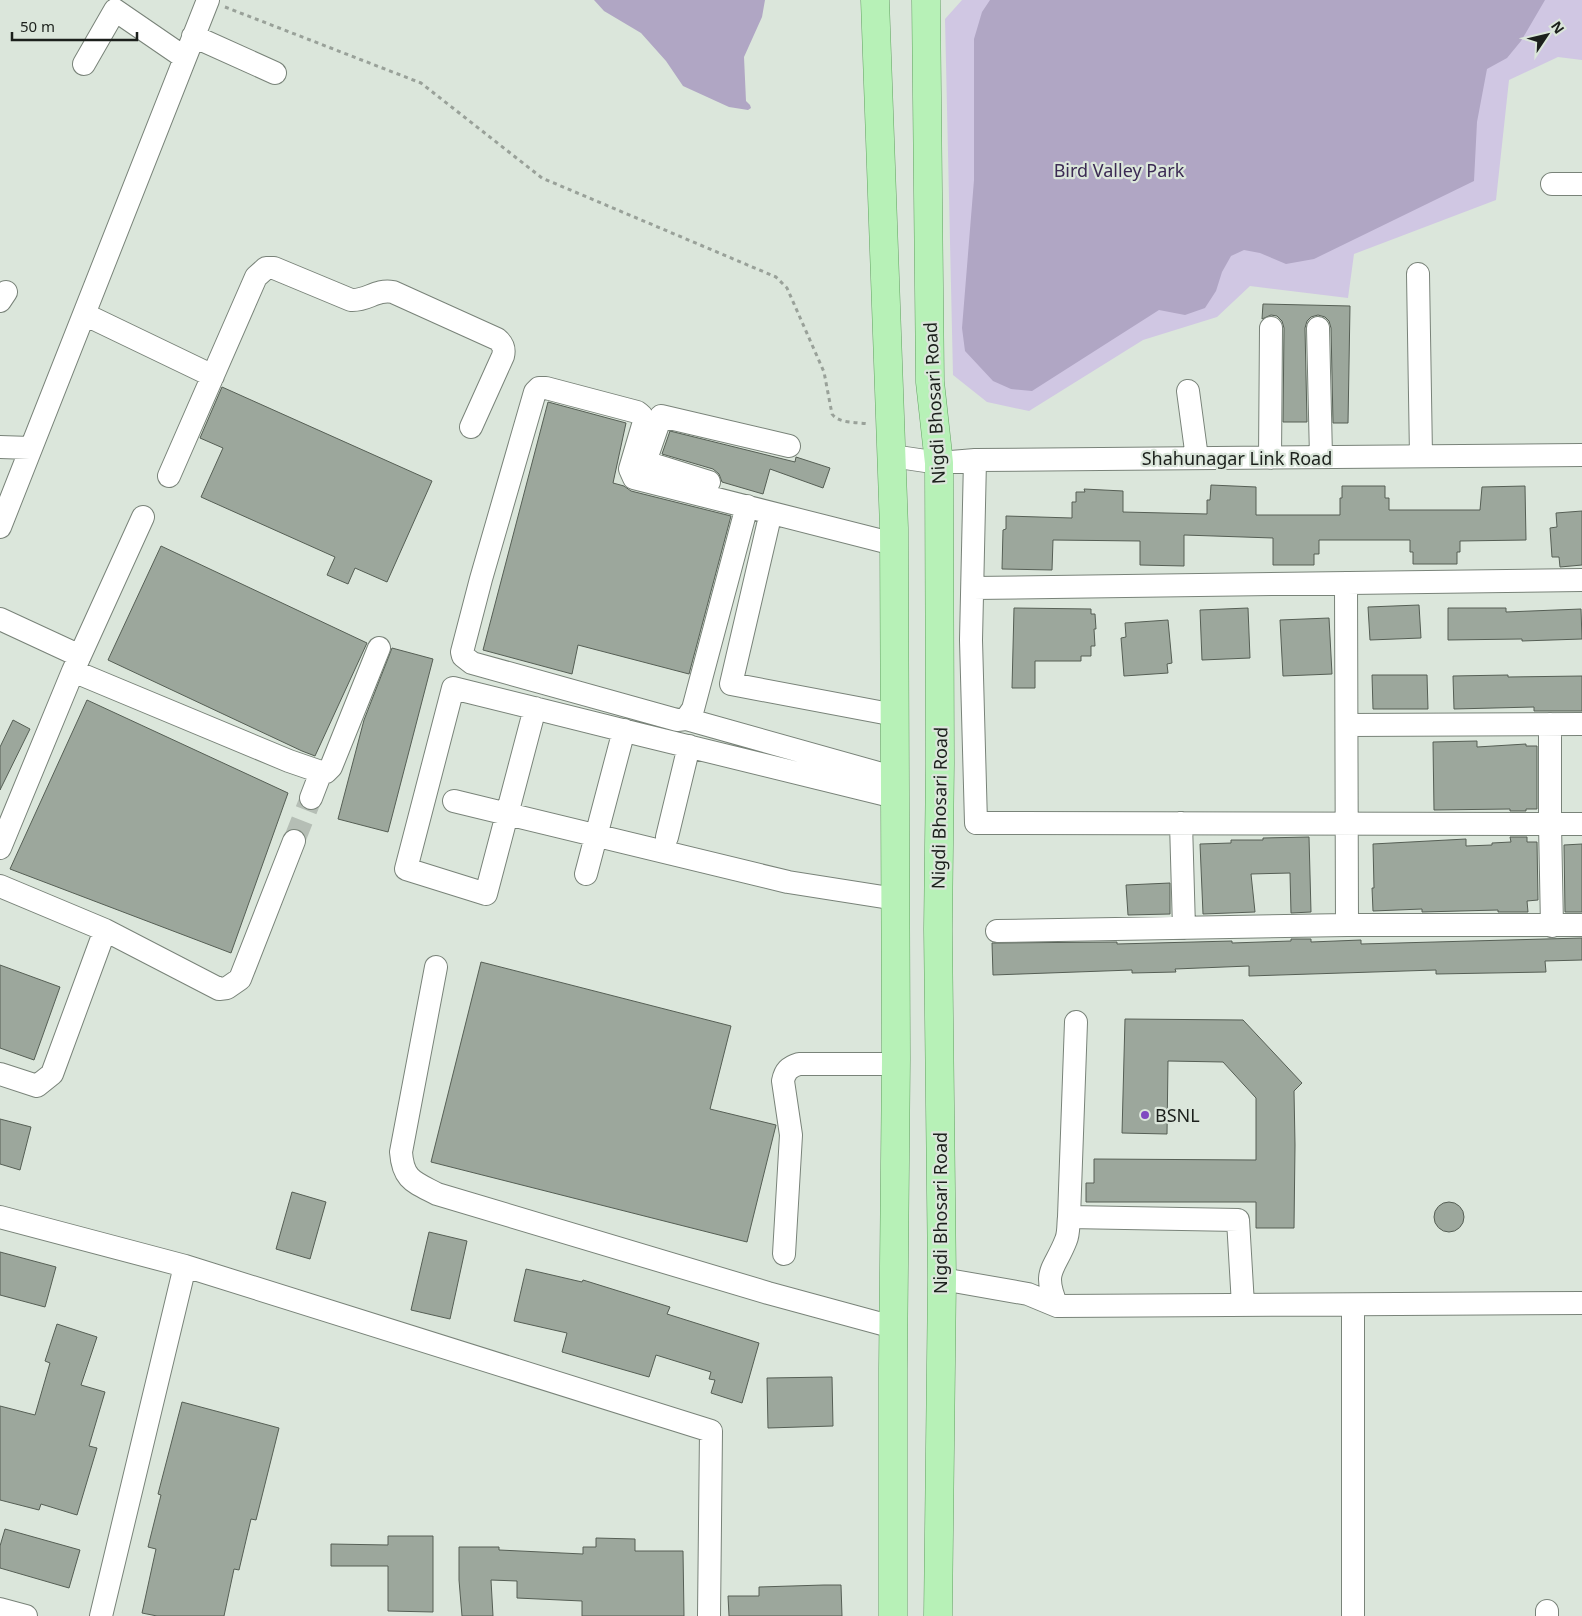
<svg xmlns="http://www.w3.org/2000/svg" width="1582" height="1616" viewBox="0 0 1582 1616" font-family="'Noto Sans',sans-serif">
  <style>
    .green { fill: #d0c7e3 }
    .water { fill: #b0a6c4 }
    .building { fill: #9ca79c; stroke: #565f55 }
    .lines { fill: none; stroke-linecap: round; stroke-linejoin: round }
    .minor-tunnel { stroke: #b5beb5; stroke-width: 22; stroke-dasharray: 22 11; stroke-linecap: butt }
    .minor-casing { stroke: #798379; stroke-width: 24 }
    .major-casing { stroke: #62a262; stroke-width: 29 }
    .path { stroke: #99a199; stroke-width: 3; stroke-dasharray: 4 4; stroke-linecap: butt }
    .minor { stroke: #fff; stroke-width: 22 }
    .major { stroke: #b7f1b7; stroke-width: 28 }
    .poi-dot { fill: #804ac1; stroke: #dbe6db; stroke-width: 2 }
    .labels { text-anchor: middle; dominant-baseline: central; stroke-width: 4.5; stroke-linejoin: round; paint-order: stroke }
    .park-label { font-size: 18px; fill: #3b2a53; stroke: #dbe6db }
    .street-label { font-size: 18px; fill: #1c201c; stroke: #dbe6db }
    .poi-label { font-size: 18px; fill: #1c201c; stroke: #dbe6db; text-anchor: start }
  </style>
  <rect width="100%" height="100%" fill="#dbe6db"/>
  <!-- green -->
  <path class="green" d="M962,0H1582V60L1558,57L1509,80L1496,200L1354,254L1348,298L1250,286L1217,317L1143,340L1029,411L987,402L953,375L945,19Z"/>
  <!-- water -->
  <path class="water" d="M594,0H765L762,17L744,57L746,101L750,105L751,108L748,110L729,107L683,86L666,61L641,33L604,11Z
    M990,0H1545L1521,41L1507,58L1487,69L1477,122L1474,181L1314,259L1286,264L1260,253L1244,250L1231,256L1222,272L1216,291L1205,308L1185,315L1159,310L1032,391L1011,389L993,381L965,351L962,328L974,180V39L982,12Z"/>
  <!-- building -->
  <path class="building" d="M1263,304L1350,306L1348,423H1333L1331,328L1329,321L1325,317L1318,315L1311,317L1307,321L1305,328L1307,422H1283L1284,328L1282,321L1277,316L1271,315L1262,319Z
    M222,387L432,481L387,582L355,568L348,584L327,575L335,557L201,497L223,448L200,438Z
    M548,402L626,423L613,483L624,486L631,491L731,516L689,674L578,645L572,674L483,650Z
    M670,431L795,462L796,457L830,468L823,488L770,469L763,494L722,482L719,474L713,469L662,454Z
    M1211,485L1256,487V515H1340V498H1342V486H1385V498H1389V510H1480L1482,487L1525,486L1526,540L1460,541V552H1457V564H1413V552H1410V540H1319V554H1314V565H1273V538L1184,535V566L1140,565V541L1053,540L1052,570L1002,569L1003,530L1006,529V516L1072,518V502H1076V492H1085L1084,489L1123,491V512L1207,514V500H1210Z
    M1582,511V565L1560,567L1559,557H1552L1550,528L1557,527L1556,513Z
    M161,546L367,643L315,756L302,751L108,660Z
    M1419,605L1421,638L1370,640L1368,607Z
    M1014,608L1091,609V614H1095L1096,629H1094L1095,646H1091V656H1081V661H1035V688H1012Z
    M1248,608L1250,658L1202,660L1200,610Z
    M1448,608H1506V612L1581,609L1582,639L1522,641V639L1448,640Z
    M1329,618L1332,674L1283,676L1280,620Z
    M1168,620L1172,663L1167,664L1168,673L1124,676L1121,638L1126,637L1125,623Z
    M392,648L433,659L388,832L338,819L364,720Z
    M1372,675H1427L1428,709H1373Z
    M1508,675V677L1582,676V711H1534V707L1454,709L1453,676Z
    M87,700L288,793L231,953L10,869Z
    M13,720L30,729L0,790V747Z
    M1477,741V747L1526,744V746H1537V809H1526V811H1510V809L1434,810L1433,742Z
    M1309,837L1311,912L1291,913L1290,873L1251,874L1255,912L1203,914L1200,844L1231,843V840H1263V838Z
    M1510,837H1527V842H1537L1538,900L1527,901L1528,912H1498V910L1422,912V909L1373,911L1372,888H1374L1373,844L1466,839V846L1492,845V843L1511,842Z
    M1582,844V912H1565L1564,845Z
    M1170,883V914L1128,915L1126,885Z
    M1582,938V960L1545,961L1546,972L1436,974V970L1249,976V966L1175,969L1176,972L1132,973V970L993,975L992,943L1117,942V944L1232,941V943L1291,941V939H1311V942L1361,940V944Z
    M481,962L731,1026L710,1109L776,1125L747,1242L431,1162Z
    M0,965L60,987L34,1060L0,1048Z
    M1125,1019L1243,1020L1302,1083L1294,1091L1295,1145L1294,1228H1256V1202H1086V1183H1094V1159L1256,1160V1098L1223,1062L1168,1061L1167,1134L1122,1133Z
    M0,1119L31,1127L20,1170L0,1164Z
    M292,1192L326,1202L310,1259L276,1249Z
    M1434 1217a15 15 0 1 1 30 0a15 15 0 1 1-30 0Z
    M429,1232L467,1241L450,1319L411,1310Z
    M0,1252L56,1267L45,1307L0,1295Z
    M526,1269L582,1282L583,1280L670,1307L667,1314L759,1343L742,1403L711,1393L715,1380L709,1379L711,1372L656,1355L649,1377L562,1352L567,1333L514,1321Z
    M57,1324L97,1337L81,1385L105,1392L89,1446L97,1448L77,1515L41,1504L39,1510L0,1500V1406L35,1415L50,1363L45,1361Z
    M832,1377L833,1426L768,1428L767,1378Z
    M182,1402L279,1428L256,1520L251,1519L239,1570L234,1569L224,1616H157L142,1613L156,1549L148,1547L161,1495L158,1494Z
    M5,1529L80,1550L69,1588L0,1568V1546Z
    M388,1536H433V1612L388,1611V1566H331V1544L388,1545Z
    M596,1538L635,1539V1551H683L684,1616H582V1601L517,1598V1581L491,1580L493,1616H462L459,1580V1547H499V1550L583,1554V1547H596Z
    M824,1585H841L842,1616H729L728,1596H759V1587Z"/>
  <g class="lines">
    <!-- minor-tunnel -->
    <path class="minor-tunnel" d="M294,841L311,798"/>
    <!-- minor casing -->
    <g class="minor-casing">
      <path id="minor" d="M193,36L275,73
        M84,64L115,10L185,58
        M1552,184H1582
        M1418,274L1421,456
        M0,301L6,292
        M84,314L213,376
        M1318,328L1321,457
        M1188,391L1197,458
        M0,447L30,448
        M892,456L939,463L975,460L1582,455
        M1270,458L1271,328
        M975,460L971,640L976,823L1582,824
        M169,476L256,277L266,268H274L351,300C368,301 375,289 393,292L497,339C503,344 505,348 503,356L471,427
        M709,482L645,462L661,416L789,446
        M747,506L693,709L686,719L677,720L472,663L463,656L462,652L481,579L535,392L539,388H546L637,412C643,416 644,418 643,425L630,469L634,478L894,544
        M768,525L731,684L895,715
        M0,527L208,0
        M1346,583L1347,925
        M973,588L1582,580
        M0,619L80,656
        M73,671L289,761L321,772H326L331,767L379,648
        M535,708L486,894L406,869L453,688C600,725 748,761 895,797
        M686,719L896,778
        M1550,724V824L1552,926
        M1347,725L1582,724
        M311,798L321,772
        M454,801L788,882L896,899
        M1181,823L1184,928
        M667,837L689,746
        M0,848L73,671L143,517
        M586,874L624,730
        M0,886L105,930L219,989L227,988L240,979L294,841
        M997,931L1347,925H1582
        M436,967L401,1152C403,1180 414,1182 437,1194L768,1293L893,1327
        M0,1074L37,1086L52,1074L105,930
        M0,1217L185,1266L711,1431L709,1616
        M1069,1217L1238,1220L1243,1305
        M784,1254L791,1135L783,1081C785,1071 789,1067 799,1064H896
        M942,1279L1028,1294L1057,1306L1582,1303
        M1057,1306C1042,1270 1054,1271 1066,1240C1069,1233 1068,1224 1069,1217L1076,1022
        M0,1609L26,1616
        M1547,1611V1616
        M101,1616L185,1266
        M1353,1616V1305"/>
    </g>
    <!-- major casing -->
    <g class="major-casing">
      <path id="major" d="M875,0L894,528L896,1059L893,1369V1616
        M926,0L930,382L939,463L940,763L938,929L942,1279L938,1616"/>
    </g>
    <!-- path -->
    <path class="path" d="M225,7L421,83L542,178L776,277L787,288L824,372L832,414C839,424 858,422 869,424"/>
    <!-- minor -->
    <use href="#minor" class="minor"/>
    <!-- major -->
    <use href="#major" class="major"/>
  </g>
  <!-- markers -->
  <circle class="poi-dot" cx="1145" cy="1115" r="5"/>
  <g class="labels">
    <!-- park labels -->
    <g class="park-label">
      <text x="1119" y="170">Bird Valley Park</text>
    </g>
    <!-- street labels -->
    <g class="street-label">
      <text transform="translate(934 403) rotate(-93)">Nigdi Bhosari Road</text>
      <text x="1237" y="458">Shahunagar Link Road</text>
      <text transform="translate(939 808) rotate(-89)">Nigdi Bhosari Road</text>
      <text transform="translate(940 1213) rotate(-90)">Nigdi Bhosari Road</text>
    </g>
    <!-- poi labels -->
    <g class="poi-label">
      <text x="1155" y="1115">BSNL</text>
    </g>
  </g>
  <!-- north arrow -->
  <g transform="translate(1547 35) rotate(55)" stroke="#dbe6db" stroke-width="4" paint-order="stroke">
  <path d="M0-4L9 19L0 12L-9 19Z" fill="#1c201c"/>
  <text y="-8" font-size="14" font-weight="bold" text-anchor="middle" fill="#1c201c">N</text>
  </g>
  <!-- scale -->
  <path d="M12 32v8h125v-8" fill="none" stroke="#1c201c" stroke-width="2.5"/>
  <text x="20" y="32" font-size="15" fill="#1c201c" stroke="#dbe6db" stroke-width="4" paint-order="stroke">50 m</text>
</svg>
